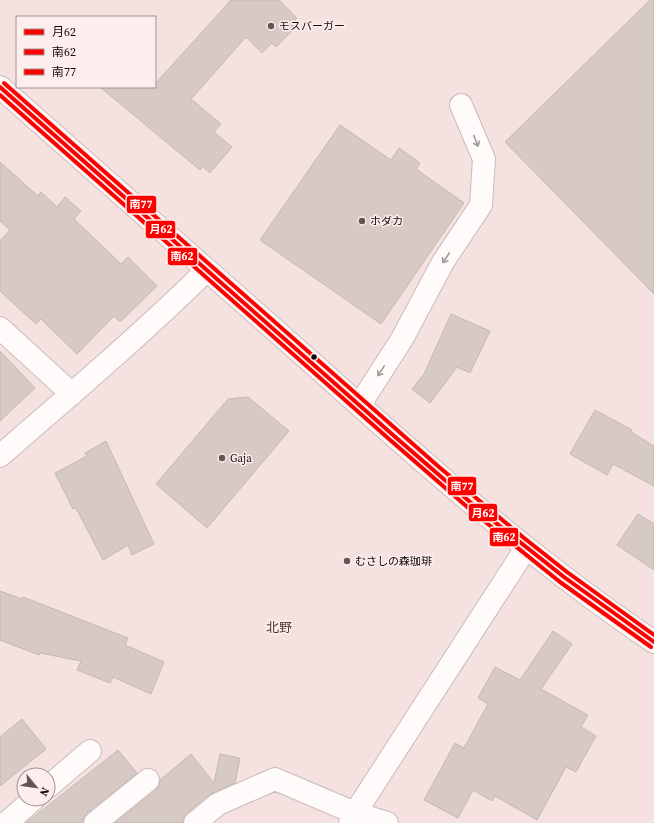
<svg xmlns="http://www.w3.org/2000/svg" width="654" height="823" viewBox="0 0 654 823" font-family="'Source Serif 4','Noto Sans JP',serif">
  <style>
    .building { fill: #d7cac5; stroke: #c5b8b3 }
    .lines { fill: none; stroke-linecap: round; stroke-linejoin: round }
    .minor-casing { stroke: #cabbba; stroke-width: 24 }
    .minor { stroke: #fefbfa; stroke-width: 22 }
    .bus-1-casing { stroke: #fceeec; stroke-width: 7 }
    .bus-2-casing { stroke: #fceeec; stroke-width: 7 }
    .bus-3-casing { stroke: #fceeec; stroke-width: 7 }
    .bus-1 { stroke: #f00; stroke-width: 4 }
    .bus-2 { stroke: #f00; stroke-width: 4 }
    .bus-3 { stroke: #f00; stroke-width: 4 }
    .oneway { stroke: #a09a99 }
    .poi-dot { fill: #625554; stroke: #fceeec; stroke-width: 1.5 }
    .bus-dot { fill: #130908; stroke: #fceeec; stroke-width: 1.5 }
    .labels { text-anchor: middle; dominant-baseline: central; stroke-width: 3; stroke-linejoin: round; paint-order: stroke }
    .poi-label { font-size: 11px; fill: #130908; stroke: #fceeec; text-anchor: start }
    .quarter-label { font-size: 13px; fill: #543937; stroke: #fceeec }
    .line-badge { stroke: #fceeec; stroke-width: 1.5 }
    .badge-label { font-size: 11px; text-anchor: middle; font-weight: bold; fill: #fff }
  </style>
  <rect width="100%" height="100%" fill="#f5e2e0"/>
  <!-- building -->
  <path class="building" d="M231,0H279L297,18L291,24L295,28L276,47L272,43L262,53L246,37L191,99L221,124L214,132L232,147L210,173L203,167L200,170L100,87H155V84Z
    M650,0H654V294L505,142Z
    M340,125L391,160L399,148L420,163L416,169L464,203L381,324L260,240Z
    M0,162L38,196L41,192L57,207L65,197L81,211L74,219L121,264L128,257L157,286L120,322L114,316L77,354L41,319L36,324L0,291V241L10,230L0,221Z
    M451,314L490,331L470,373L457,367L430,403L412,389L424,374Z
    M0,351L35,388L0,421Z
    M248,397L289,431L207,528L156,484L228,399Z
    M595,410L632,430L631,432L654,446V486L613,464L607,475L570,454Z
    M106,441L154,544L132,555L128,545L103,560L76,508L73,509L55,473L87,456L85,453Z
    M638,514L654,524V570L617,545Z
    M0,591L22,599L23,597L128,638L125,645L164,662L151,694L113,677L110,683L77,670L81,661L40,653L39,655L0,640Z
    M553,631L572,644L541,689L588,715L581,727L596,736L576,772L566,767L537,820L495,796L492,801L473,790L458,818L424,800L455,743L464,748L488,704L478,698L495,667L520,680Z
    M22,719L46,749L0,786V737Z
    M118,750L137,773L87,813L84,818L83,823H26Z
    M191,754L214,783L220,754L240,758L235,783L210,794L187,813L183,818V823H115L156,790L159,785L160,780Z"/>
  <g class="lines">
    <!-- minor casing -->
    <g class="minor-casing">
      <path id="minor" d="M0,87C103,178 207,270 310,361C420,460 531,559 654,642
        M0,328L72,394
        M361,407L366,395L402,339L443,262L481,205L484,159L461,105
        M0,456C70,395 141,335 207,270
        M48,787L90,751
        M6,823L34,799
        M95,823L148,780
        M195,823L218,804L275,779L355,813L387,823
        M350,823L355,813L526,548"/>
    </g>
    <!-- minor -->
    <use href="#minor" class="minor"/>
    <!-- bus-1 casing -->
    <g class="bus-1-casing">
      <path id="bus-1" d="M0,87L393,435L477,508L564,577L654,642"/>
    </g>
    <!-- bus-2 casing -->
    <g class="bus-2-casing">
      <path id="bus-2" d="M0,95L389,439L473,512L560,582L651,647"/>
    </g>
    <!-- bus-3 casing -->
    <g class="bus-3-casing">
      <path id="bus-3" d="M4,83L439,467L524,538L567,572L654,635"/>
    </g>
    <!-- bus-1 -->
    <use href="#bus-1" class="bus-1"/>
    <!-- bus-2 -->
    <use href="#bus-2" class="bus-2"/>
    <!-- bus-3 -->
    <use href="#bus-3" class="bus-3"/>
  </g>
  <!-- one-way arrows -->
  <defs><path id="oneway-shaft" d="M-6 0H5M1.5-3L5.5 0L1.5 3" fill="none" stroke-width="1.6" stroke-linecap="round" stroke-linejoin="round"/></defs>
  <g class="oneway">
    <use href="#oneway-shaft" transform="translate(476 141) rotate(68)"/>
    <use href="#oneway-shaft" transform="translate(446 258) rotate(123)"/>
    <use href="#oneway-shaft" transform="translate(381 371) rotate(123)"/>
  </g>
  <!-- markers -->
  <g class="poi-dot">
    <circle cx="271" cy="26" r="4"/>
    <circle cx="362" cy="221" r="4"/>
    <circle cx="222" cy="458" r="4"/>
    <circle cx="347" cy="561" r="4"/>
  </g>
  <circle class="bus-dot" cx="314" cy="357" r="3.5"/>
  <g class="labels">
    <!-- poi labels -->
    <g class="poi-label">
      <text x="279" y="26">モスバーガー</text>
      <text x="370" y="221">ホダカ</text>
      <text x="230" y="458">Gaja</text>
      <text x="355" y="561">むさしの森珈琲</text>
    </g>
    <!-- quarter labels -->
    <g class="quarter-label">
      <text x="279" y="627">北野</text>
    </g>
  </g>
  <g class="line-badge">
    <rect x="126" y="195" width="31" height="19" rx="4" fill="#f00"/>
    <rect x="145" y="220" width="31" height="19" rx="4" fill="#f00"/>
    <rect x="167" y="247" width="31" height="19" rx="4" fill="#f00"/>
    <rect x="447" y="476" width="30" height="20" rx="4" fill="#f00"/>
    <rect x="468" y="503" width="30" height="19" rx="4" fill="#f00"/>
    <rect x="489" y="527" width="30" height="20" rx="4" fill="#f00"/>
  </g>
  <g class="badge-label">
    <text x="141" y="208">南77</text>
    <text x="161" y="233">月62</text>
    <text x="182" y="260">南62</text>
    <text x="462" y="490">南77</text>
    <text x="483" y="517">月62</text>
    <text x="504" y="541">南62</text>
  </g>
  <!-- legend -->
  <rect x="16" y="16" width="140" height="72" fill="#fceeec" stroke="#9f9291"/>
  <rect x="24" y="29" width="20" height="6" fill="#ff0000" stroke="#9f9291"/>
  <text x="52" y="36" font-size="12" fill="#130908">月62</text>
  <rect x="24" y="49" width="20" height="6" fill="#ff0000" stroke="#9f9291"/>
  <text x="52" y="56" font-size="12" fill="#130908">南62</text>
  <rect x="24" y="69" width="20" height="6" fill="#ff0000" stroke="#9f9291"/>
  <text x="52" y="76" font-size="12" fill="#130908">南77</text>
  <!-- north arrow -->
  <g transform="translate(36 787) rotate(119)"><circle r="19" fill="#fceeec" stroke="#9f9291"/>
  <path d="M0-3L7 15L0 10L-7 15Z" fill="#625554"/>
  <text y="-6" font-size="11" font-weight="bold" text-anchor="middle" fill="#130908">N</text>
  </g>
</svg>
